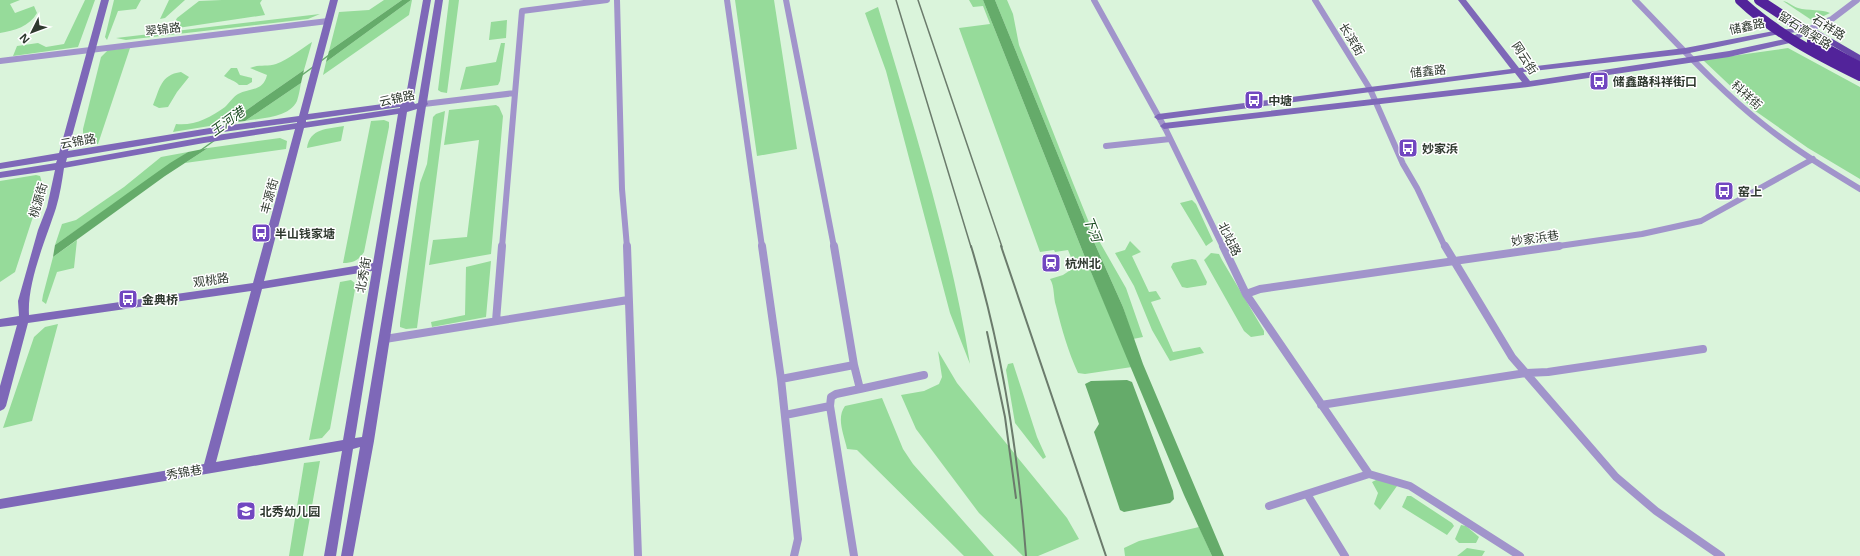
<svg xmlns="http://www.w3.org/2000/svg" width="1860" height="556" viewBox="0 0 1860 556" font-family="'Open Sans','Noto Sans SC',sans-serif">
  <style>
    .green { fill: #96db9a }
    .water { fill: #65ab6a }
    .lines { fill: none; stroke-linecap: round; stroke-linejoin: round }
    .stream { stroke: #65ab6a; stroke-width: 1.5 }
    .street-far1 { stroke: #a194cb; stroke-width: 6 }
    .street { stroke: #a194cb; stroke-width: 8 }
    .secondary { fill: #7e68b8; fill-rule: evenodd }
    .primary { fill: #6646a8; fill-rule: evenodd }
    .rail-far1 { stroke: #6b7b6c; stroke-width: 1.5 }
    .rail { stroke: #6b7b6c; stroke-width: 2 }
    .highway-bridge { stroke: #52239a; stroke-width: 10 }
    .labels { text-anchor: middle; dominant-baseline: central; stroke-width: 3; stroke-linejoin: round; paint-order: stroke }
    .street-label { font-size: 12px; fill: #2f392f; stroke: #fff }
    .poi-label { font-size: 12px; font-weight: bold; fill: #2f392f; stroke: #fff; text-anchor: start }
    .water-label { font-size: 13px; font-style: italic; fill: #1c4d22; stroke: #fff }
  </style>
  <rect width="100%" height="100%" fill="#daf4db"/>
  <!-- green -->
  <path class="green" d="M0,0H20L10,4L15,13L34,6L37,13C30,26 14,31 0,33Z
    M85,0H95L78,47L13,56L17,46L38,43L46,47L64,44Z
    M114,0H141L136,9L118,11L107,40L105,37Z
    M169,0H185L165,18L160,19Z
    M222,0H262L260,3L265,15L171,29L177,18L199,1Z
    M384,0H402L329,51L339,12L369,10Z
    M411,0H412L409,15L323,75L326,62Z
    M449,0H459L447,93L441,92L438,90Z
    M735,0H774L797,149L757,156Z
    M969,0H983L1088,265L1132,367L1085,374L1078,373C1068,351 1062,330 1056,306C1053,297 1055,287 1050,279L1063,275L1075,267L1068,250L1055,252L1054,250L1040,252L959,28L990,24L983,6L973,7Z
    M995,0H1007L1013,14L1019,45L1073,183L1090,225L1126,288L1143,337L1133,339L1123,307L1086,224Z
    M1783,1C1789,2 1792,6 1798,8C1808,11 1822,9 1830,13L1813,21Z
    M878,7C913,125 951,243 970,364L950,313L886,71L865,13Z
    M320,14L308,19L126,40L116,38Z
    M507,20L506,38L489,40L491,22Z
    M312,42L304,70L228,123L173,132L176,124C194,126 210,118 225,107C229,103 233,97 238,94C249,88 263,92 267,75L250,68C259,64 267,67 276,64C289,59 301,49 312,42Z
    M501,43H505L500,81L498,85L460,90L466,67L496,62Z
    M130,48L98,144H86L83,142V129L101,57L108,50Z
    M1788,48L1860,87V179L1808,148L1751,108L1739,94L1703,60Z
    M231,68H237L240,75L252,78V82L247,85H239C234,80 230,80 224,76Z
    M181,72L189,77L177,92L168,107L159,108L153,105C160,89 160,75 181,72Z
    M301,83C300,88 299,95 297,101C289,118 261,118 245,121Z
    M496,105L499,107L503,116L491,254L429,265L433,240L467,237L479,140L444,145L449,110Z
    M445,111L417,328L406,329L400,327V323L420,183L427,164L433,117L436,114Z
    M384,120L389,122V127L364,252C358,261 353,263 343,263L371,121Z
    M344,126L341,141L307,148C310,128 327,129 344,126Z
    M280,138L287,141L286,149L185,163L208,148Z
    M188,152L55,245L62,224L76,220L124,187L161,157Z
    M36,175L40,176L43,186L15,272L0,282V181Z
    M1192,200L1196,204L1213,241L1206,246L1180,203Z
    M77,240L74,268L57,272L46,304L42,301L43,295L53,257Z
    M1130,241L1141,252L1132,256L1149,292L1156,291L1161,299L1151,302L1173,352L1200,347L1204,353L1170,361L1152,330L1134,286L1115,253L1125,250Z
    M1211,253L1219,254L1222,260L1264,331V335L1251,337L1244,331L1204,260Z
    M1192,259L1196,260L1207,282L1206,285L1187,288L1182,287L1171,267L1173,263Z
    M491,261L486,317L432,327L431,322L465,315L466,267Z
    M351,280L356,284L330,429L322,438L309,440L340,282Z
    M58,324L32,421L3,428L34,337L45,327Z
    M938,351L957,383L1067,518L1079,539L1038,556H1023L979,513L916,429L901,395L924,391L939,384L942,377Z
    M1013,363L1037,437L1046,457L1043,459L1015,423L1006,370L1008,364Z
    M882,398L903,449L913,464L994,556H964L857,450L847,449C844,435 836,418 845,406Z
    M320,461L303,556H289L304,463Z
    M1378,479L1397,486L1380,510L1374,504L1378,493L1372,482Z
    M1407,496H1411L1452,523L1454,526L1447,535L1402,507Z
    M1461,525L1466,526L1479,537L1476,543H1459L1455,539Z
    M1199,527L1212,556H1125L1124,548L1139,541Z
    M1467,548L1485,551L1482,556H1457Z"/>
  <!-- water -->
  <path class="water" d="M402,0H411L326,62L329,51Z
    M983,0H995L1086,224L1123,307L1143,364L1224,556H1212L1184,495L1088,265Z
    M304,70L301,83L245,121L228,123Z
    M208,148L165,176L53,257L55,245L170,163L188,152Z
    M1127,380L1132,382L1173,491L1174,499L1170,503L1124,512L1120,510L1094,432L1099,424L1085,384L1091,381Z"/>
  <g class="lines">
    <!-- stream -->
    <path class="stream" d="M321,61L329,55
      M302,75L313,67
      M201,150L215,140"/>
    <!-- street-far1 -->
    <path class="street-far1" d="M617,0L622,189L627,247
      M727,0L762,247
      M786,0L834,247
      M1094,0L1166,130L1223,247
      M1315,0L1370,89L1403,164L1417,188L1445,247
      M1635,0C1677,43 1717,88 1764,125C1794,149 1827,169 1860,189
      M1810,29L1832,19L1857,0
      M0,61L328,21
      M424,104L515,93
      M1106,146L1170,139
      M502,247L522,11L607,0
      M1552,247L1642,234L1701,221L1813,159"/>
    <!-- street -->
    <path class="street" d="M627,246L638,556
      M762,246L781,379
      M834,246L854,365
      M1223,246L1246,294L1369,474
      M1445,246L1512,357L1616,477L1656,511L1721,556
      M1246,294L1260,289L1559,246
      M496,321L502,246
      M385,339L628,300
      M860,389L924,375
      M1321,405L1526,373L1548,372L1703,349
      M830,406L854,556
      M785,415L830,406L831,397L836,394L860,389L854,365L781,379L798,539L794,556
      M1307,494L1345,556
      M1269,506L1369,474L1410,486L1520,556"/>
    <!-- secondary -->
    <path class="secondary" d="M101,0H109L68,151L216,127L299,116L330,0H338L308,114L405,101L423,0H431L413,101L415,104L418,103L435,0H443L427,102L428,104L426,106L374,441L353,556H341L360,447L353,449L336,556H324L342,451L0,509V499L204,464L251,291L28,323L6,406L4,409L0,411V386L17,325L0,327V319L19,316L18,301L38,230L47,207L55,170L0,178V172L56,163L57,160L0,169V163L59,153ZM400,107V108L306,122V120ZM417,109L362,437L355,438L407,112ZM398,114L373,263L264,281L304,128ZM297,122V123L204,137L66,162L67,158L216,133ZM295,129L253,283L29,315C27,282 46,239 56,208C60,195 62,181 64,168L204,143ZM372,271L343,440L216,462L262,289Z
      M1458,0H1466L1519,68L1685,48L1779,30L1808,27L1812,29L1808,31L1779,34L1685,54L1523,72L1530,81L1729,51L1789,38L1799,33L1803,36L1794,42L1729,57L1528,87L1164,129L1160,126L1164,123L1522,82L1515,73L1158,120L1154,117L1158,114L1511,69Z"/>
    <!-- primary -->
    <path class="primary" d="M1817,30L1860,55V62L1814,35L1813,33Z"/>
    <!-- rail-far1 -->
    <path class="rail-far1" d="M896,0L971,247
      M918,0L1002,247"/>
    <!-- rail -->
    <path class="rail" d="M971,246C1002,347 1018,451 1026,556
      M1001,246L1106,556
      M987,332L1005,417L1016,498"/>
    <!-- highway-bridge -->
    <path class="highway-bridge" d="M1740,0C1775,33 1817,55 1860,76
      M1759,0L1822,41
      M1812,41L1860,67"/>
  </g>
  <!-- icons -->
  <defs>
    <g id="bus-square" transform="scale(1)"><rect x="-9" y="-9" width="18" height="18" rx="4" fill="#7147c0" stroke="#fff"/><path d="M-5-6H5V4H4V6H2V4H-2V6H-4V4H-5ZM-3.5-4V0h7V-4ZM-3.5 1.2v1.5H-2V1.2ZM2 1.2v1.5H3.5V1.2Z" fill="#fff"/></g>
    <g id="station-square" transform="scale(1)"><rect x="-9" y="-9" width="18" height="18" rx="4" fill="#7147c0" stroke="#fff"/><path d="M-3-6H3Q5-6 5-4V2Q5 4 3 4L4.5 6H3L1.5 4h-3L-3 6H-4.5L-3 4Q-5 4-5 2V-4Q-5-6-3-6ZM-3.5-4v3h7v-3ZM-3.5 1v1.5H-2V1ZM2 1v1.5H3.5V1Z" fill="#fff"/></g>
    <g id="school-square" transform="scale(1)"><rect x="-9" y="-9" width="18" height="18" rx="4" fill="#7147c0" stroke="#fff"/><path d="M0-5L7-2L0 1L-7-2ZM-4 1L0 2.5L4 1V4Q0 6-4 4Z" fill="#fff"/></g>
  </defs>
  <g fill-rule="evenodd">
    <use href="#bus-square" x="1599" y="81"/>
    <use href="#bus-square" x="1254" y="100"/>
    <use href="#bus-square" x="1408" y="148"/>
    <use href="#bus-square" x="1724" y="191"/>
    <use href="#bus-square" x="261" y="233"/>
    <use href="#station-square" x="1051" y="263"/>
    <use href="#bus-square" x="128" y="299"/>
    <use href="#school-square" x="246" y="511"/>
  </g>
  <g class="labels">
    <!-- street labels -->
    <g class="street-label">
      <text transform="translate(1747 26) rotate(-12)">储鑫路</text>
      <text transform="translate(1829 27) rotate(32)">石祥路</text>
      <text transform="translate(163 29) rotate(-7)">翠锦路</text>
      <text transform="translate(1805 30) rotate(32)">留石高架路</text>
      <text transform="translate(1352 39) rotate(59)">长滨街</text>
      <text transform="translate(1525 58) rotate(57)">网云街</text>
      <text transform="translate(1428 71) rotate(-6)">储鑫路</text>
      <text transform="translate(1747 95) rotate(42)">科祥街</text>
      <text transform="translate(397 98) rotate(-12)">云锦路</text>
      <text transform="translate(78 141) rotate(-10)">云锦路</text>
      <text transform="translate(269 196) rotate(-75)">丰源街</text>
      <text transform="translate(38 200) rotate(-74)">桃源街</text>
      <text transform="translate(1535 238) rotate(-8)">妙家浜巷</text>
      <text transform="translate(1230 239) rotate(64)">北站路</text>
      <text transform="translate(363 275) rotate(-80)">北秀街</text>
      <text transform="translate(211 280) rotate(-8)">观桃路</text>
      <text transform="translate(184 472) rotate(-10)">秀锦巷</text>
    </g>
    <!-- poi labels -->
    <g class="poi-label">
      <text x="1613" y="81">储鑫路科祥街口</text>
      <text x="1268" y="100">中塘</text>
      <text x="1422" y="148">妙家浜</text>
      <text x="1738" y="191">窑上</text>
      <text x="275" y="233">半山钱家塘</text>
      <text x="1065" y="263">杭州北</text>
      <text x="142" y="299">金典桥</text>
      <text x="260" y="511">北秀幼儿园</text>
    </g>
    <!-- water labels -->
    <g class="water-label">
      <text transform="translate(227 121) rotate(-36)">王河港</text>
      <text transform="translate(1093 229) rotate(68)">下河</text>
    </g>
  </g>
  <!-- north arrow -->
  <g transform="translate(32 32) rotate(228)" stroke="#ffffff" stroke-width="3" paint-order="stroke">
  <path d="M0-3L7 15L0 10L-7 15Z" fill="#2f392f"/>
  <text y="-6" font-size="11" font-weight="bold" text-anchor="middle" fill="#2f392f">N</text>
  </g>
</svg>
